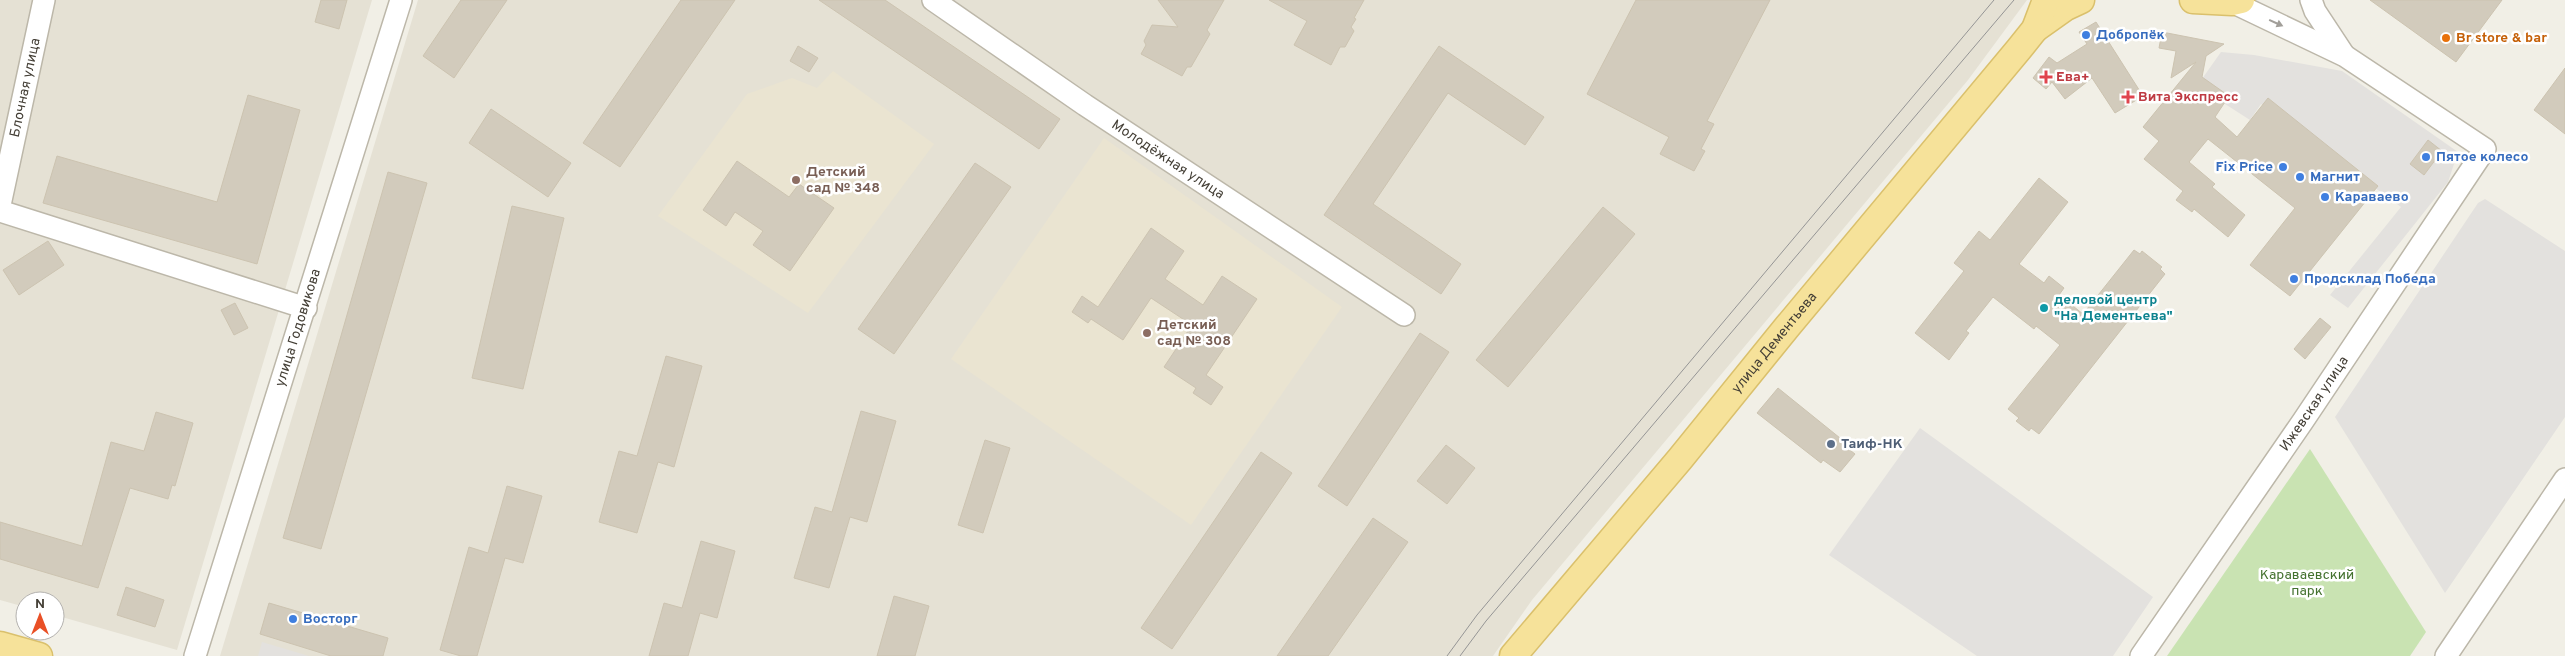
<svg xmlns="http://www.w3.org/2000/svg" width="2565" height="656" viewBox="0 0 2565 656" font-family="Overpass,sans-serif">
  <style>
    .residential { fill: #e5e1d4 }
    .education { fill: #eae4d1 }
    .green { fill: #c9e3b2 }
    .parking { fill: #e3e1de }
    .building { fill: #d2cbbc; stroke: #ccc3b0 }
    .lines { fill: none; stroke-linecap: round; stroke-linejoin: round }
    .minor-casing { stroke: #bcb7a9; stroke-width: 24 }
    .major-casing { stroke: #dac06c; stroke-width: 29 }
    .minor { stroke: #fff; stroke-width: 21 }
    .major { stroke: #f6e29a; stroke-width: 26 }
    .tram { stroke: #959595; stroke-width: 1 }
    .oneway { fill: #a29f9a }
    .shop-dot { fill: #3f7fe0; stroke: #fff; stroke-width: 2 }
    .food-dot { fill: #e8710a; stroke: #fff; stroke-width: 2 }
    .health-dot { fill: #e0444e; stroke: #fff; stroke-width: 2 }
    .education-dot { fill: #8d6e63; stroke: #fff; stroke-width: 2 }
    .culture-dot { fill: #0f9aa8; stroke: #fff; stroke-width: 2 }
    .service-dot { fill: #5c6f8a; stroke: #fff; stroke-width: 2 }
    .labels { text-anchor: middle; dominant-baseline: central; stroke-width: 5; stroke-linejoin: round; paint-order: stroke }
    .shop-label { font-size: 14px; font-weight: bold; fill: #366cbe; stroke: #fff; text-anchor: start }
    .food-label { font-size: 14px; font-weight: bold; fill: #c56008; stroke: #fff; text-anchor: start }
    .health-label { font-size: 14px; font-weight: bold; fill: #be3a42; stroke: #fff; text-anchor: start }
    .street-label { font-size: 14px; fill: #443f36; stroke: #fff }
    .education-label { font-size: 14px; font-weight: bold; fill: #785e54; stroke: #fff; text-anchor: start }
    .culture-label { font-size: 14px; font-weight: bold; fill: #0d838f; stroke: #fff; text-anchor: start }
    .service-label { font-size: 14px; font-weight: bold; fill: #4e5e75; stroke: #fff; text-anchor: start }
    .park-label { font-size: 14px; fill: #43712e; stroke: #fff }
  </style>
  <rect width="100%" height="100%" fill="#f1efe6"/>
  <!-- residential -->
  <path class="residential" d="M0,0H372L177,650L55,615V601H25V607L0,600Z
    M418,0H2027L1968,80L1532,600L1493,656H220Z"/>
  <!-- education -->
  <path class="education" d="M833,71L934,144L808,313L658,216L747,94L792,78L817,88Z
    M1104,138L1342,307L1191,525L951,359Z"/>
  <!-- green -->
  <path class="green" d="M2310,449L2426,632L2410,656H2167Z"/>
  <!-- parking -->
  <path class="parking" d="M2221,52L2254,55L2342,71L2458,152L2448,182L2348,308L2330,295L2401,207L2261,104L2250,120L2197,86Z
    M2485,199L2565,251V417L2445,593L2335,417L2478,203Z
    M1920,428L2153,597L2113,656H1977L1829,555Z
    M262,642L309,656H258Z"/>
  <!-- building -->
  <path class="building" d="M321,0H347L339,29L315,22Z
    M461,0H507L454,78L423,56Z
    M681,0H735L620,167L583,143Z
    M819,0H885L1060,119L1039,149Z
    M1158,0H1224L1207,30L1210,34L1191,67H1187L1182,76L1141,54L1146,45L1144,41L1152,25L1178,27Z
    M1269,0H1364L1354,18L1356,19L1351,27L1354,31L1345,47H1340L1331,65L1294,45L1307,21Z
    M1636,0H1770L1707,121L1714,124L1701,149L1705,151L1694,171L1660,154L1669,137L1587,94Z
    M2370,0H2502L2456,62Z
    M2096,22L2143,96L2115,113L2092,78L2065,99L2052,82L2046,89L2033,78L2049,57L2057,63L2087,44L2079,32Z
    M2162,32L2224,44L2206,56L2202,77L2229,96L2215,117L2237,137L2268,98L2378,186L2290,296L2250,265L2295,208L2208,139L2189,162L2215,184L2212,187L2245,215L2228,237L2194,209L2192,212L2176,200L2183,191L2144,159L2159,141L2143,127L2196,62L2171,78L2176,51L2159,48Z
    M798,46L818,58L809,72L790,61Z
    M1439,46L1544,117L1525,145L1448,93L1373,204L1461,264L1441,294L1324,215Z
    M2565,68V134L2534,110Z
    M248,95L300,110L257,264L43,203L57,156L217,202Z
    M491,109L571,163L548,197L469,143Z
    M2428,140L2442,151L2424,175L2410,164Z
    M737,161L789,197L799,184L834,208L790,271L753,245L763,231L735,212L726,226L703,210Z
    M975,163L1011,187L894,354L858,329Z
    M388,172L427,183L321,549L283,538Z
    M2039,178L2068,202L2019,264L2044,283L2049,276L2064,288L2059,295L2083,314L2134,250L2140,254L2142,251L2162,267L2160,269L2165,274L2039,434L2031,428L2029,431L2016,421L2019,418L2008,409L2060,345L2036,326L2034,329L1993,297L1966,331L1969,333L1949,360L1915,333L1964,271L1954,263L1979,231L1990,240Z
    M512,206L564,218L523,389L472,378Z
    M1603,207L1635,234L1508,387L1476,360Z
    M1151,228L1184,251L1165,279L1203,305L1222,276L1257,299L1206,375L1223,387L1211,405L1193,393L1196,388L1164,367L1192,325L1151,298L1123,340L1091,319L1088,323L1072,312L1082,296L1098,307Z
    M48,241L64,265L19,295L3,270Z
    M235,303L248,328L234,335L221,310Z
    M2320,318L2331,327L2305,359L2294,349Z
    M1420,333L1449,352L1347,506L1318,486Z
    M666,356L702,366L674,467L658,462L637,533L599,522L619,451L637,456Z
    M1778,388L1840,438L1838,441L1855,454L1840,472L1823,460L1821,463L1757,413Z
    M861,411L896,421L867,522L850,517L829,588L794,578L815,507L832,512Z
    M156,412L193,423L175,486L172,485L168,499L130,488L98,588L0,559V522L82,546L111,442L144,451Z
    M985,440L1010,448L983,533L958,525Z
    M1446,445L1475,468L1447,504L1417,481Z
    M1261,452L1292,473L1172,649L1141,628Z
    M507,486L542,496L523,563L505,558L477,656H461L440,650L469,547L488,553Z
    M1373,518L1408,542L1328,656H1277Z
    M701,541L735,551L717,618L700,613L688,656H649L664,603L682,608Z
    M126,587L164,600L155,627L117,615Z
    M894,596L929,606L915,656H877Z
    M269,603L388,638L383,656H331L260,634Z"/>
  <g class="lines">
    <!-- minor casing -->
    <g class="minor-casing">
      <g id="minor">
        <path id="s1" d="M933,0L1085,105L1404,315"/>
        <path d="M2311,0L2315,11L2344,55"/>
        <path id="s2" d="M0,205L44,0"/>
        <path d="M0,211L306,308"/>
        <path id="s3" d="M195,656L401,0"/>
        <path id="s4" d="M2141,656L2303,421L2485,149L2345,56L2232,2"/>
        <path d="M2446,656L2565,479"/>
      </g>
    </g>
    <!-- major casing -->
    <g class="major-casing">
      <g id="major">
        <path d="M2193,0L2232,2L2241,0"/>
        <path d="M2035,29L2066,7L2081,0"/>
        <path d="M0,645L39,656"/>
        <path id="s5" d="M1513,656L1680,459L1787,327L2019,49L2035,29L2046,0"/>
      </g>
    </g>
    <!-- minor -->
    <use href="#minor" class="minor"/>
    <!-- major -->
    <use href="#major" class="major"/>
    <!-- tram -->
    <path class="tram" d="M1447,656L1477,615L1994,0
      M1460,656L1486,621L2014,0"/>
  </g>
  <!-- one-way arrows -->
  <defs><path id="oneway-solid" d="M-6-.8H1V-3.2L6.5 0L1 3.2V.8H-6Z" transform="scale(1.25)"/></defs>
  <use class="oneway" href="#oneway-solid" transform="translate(2276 23) rotate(24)"/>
  <!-- markers -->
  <g class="shop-dot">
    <circle cx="2086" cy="35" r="5"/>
    <circle cx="2426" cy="157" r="5"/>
    <circle cx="2283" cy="167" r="5"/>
    <circle cx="2300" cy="177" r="5"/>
    <circle cx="2325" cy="197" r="5"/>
    <circle cx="2294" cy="279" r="5"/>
    <circle cx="293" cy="619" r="5"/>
  </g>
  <circle class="food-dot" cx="2446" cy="38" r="5"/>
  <g class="health-dot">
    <path d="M2043.5 69.5h5v5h5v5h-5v5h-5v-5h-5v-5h5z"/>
    <path d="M2125.5 89.5h5v5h5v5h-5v5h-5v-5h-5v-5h5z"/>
  </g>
  <g class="education-dot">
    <circle cx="796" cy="180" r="5"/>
    <circle cx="1147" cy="333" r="5"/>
  </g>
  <circle class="culture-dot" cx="2044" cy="308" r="5"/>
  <circle class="service-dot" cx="1831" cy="444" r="5"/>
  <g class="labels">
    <!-- shop labels -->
    <g class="shop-label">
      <text x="2096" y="35">Добропёк</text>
      <text x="2436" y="157">Пятое колесо</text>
      <text x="2273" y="167" text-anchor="end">Fix Price</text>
      <text x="2310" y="177">Магнит</text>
      <text x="2335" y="197">Караваево</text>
      <text x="2304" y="279">Продсклад Победа</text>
      <text x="303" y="619">Восторг</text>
    </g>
    <!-- food labels -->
    <g class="food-label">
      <text x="2456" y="38">Br store &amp; bar</text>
    </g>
    <!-- health labels -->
    <g class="health-label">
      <text x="2056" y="77">Ева+</text>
      <text x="2138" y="97">Вита Экспресс</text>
    </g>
    <!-- street labels -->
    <g class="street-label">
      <text stroke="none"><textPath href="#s2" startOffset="120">Блочная улица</textPath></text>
      <text stroke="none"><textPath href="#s1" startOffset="284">Молодёжная улица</textPath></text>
      <text stroke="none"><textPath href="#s3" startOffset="344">улица Годовикова</textPath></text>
      <text stroke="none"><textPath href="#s5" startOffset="408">улица Дементьева</textPath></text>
      <text stroke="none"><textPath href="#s4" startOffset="306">Ижевская улица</textPath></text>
    </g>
    <!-- education labels -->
    <g class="education-label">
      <text x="806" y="172">Детский<tspan x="806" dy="16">сад № 348</tspan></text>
      <text x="1157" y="325">Детский<tspan x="1157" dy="16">сад № 308</tspan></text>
    </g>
    <!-- culture labels -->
    <g class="culture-label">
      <text x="2054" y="300">деловой центр<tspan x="2054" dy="16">"На Дементьева"</tspan></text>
    </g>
    <!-- service labels -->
    <g class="service-label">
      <text x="1841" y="444">Таиф-НК</text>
    </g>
    <!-- park labels -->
    <g class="park-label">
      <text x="2307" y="575">Караваевский<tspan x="2307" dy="16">парк</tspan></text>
    </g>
  </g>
  <!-- north arrow -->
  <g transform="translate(40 616)"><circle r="24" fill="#ffffff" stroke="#b4b2af"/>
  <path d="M0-4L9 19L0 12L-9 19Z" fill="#e95026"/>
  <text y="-8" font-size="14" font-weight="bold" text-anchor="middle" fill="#443f36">N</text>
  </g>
</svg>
